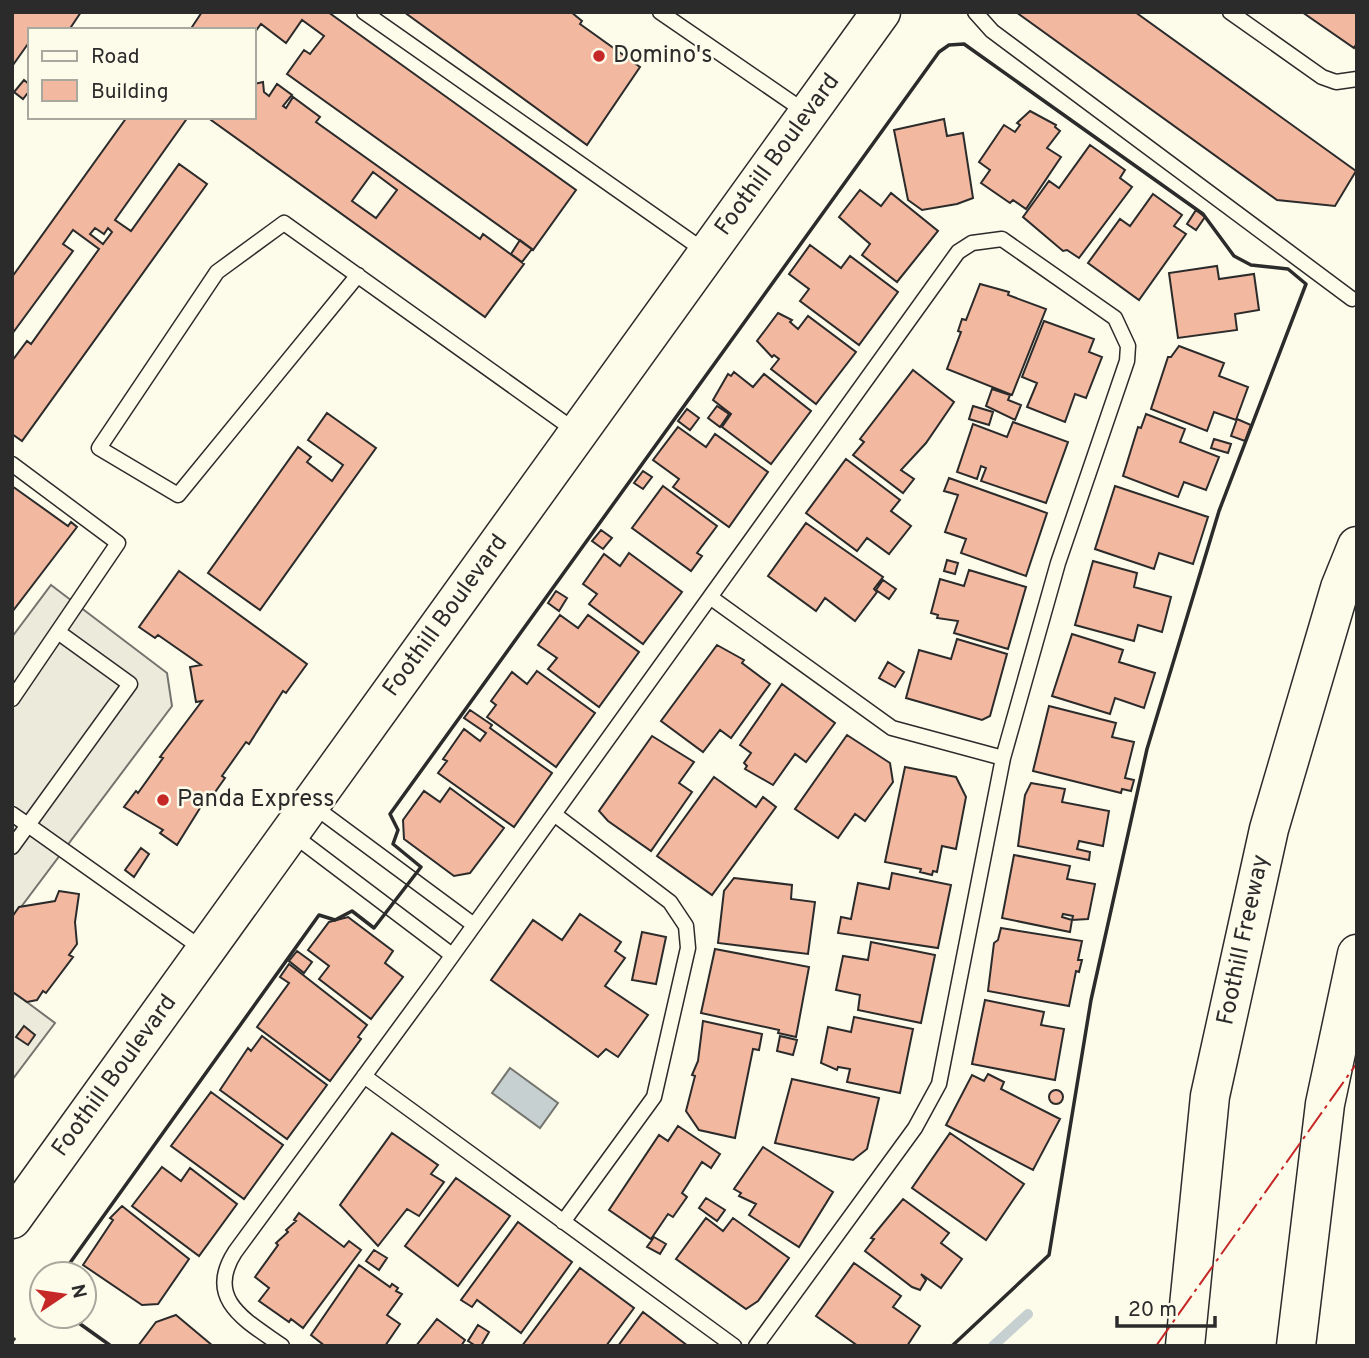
<svg xmlns="http://www.w3.org/2000/svg" width="1369" height="1358" viewBox="0 0 1369 1358" font-family="Overpass,sans-serif">
  <style>
    .parking { fill: #eceadb; stroke: #74746e; stroke-width: 2 }
    .water { fill: #c7d0d0; stroke: #74746e; stroke-width: 2 }
    .lines { fill: none; stroke-linecap: round; stroke-linejoin: round }
    .stream { stroke: #c7d0d0; stroke-width: 10 }
    .building { fill: #f2b8a0; stroke: #2b2b2b; stroke-width: 2; fill-rule: evenodd }
    .lane-casing { stroke: #2b2b2b; stroke-width: 17 }
    .primary-casing { stroke: #2b2b2b; stroke-width: 41 }
    .highway-casing { stroke: #2b2b2b; stroke-width: 41 }
    .lane { stroke: #fdfbea; stroke-width: 14 }
    .primary { stroke: #fdfbea; stroke-width: 38 }
    .highway { stroke: #fdfbea; stroke-width: 38 }
    .wall { stroke: #2b2b2b; stroke-width: 3.5 }
    .power { stroke: #c62828; stroke-width: 2; stroke-dasharray: 24 5 3.5 5; stroke-linecap: butt }
    .poi-dot { fill: #c62828; stroke: #fdfbea; stroke-width: 2.5 }
    .labels { text-anchor: middle; dominant-baseline: central; stroke-width: 5; stroke-linejoin: round; paint-order: stroke }
    .poi-label { font-size: 24px; fill: #2b2b2b; stroke: #fdfbea; text-anchor: start }
    .street-label { font-size: 24px; fill: #2b2b2b; stroke: #fdfbea }
  </style>
  <rect width="100%" height="100%" fill="#fdfbea"/>
  <!-- parking -->
  <path class="parking" d="M51,585L167,673L172,706L12,919V637Z
    M12,991L55,1023L12,1080Z"/>
  <!-- water -->
  <path class="water" d="M510,1068L558,1103L540,1128L492,1093Z"/>
  <g class="lines">
    <!-- stream -->
    <path class="stream" d="M993,1346L1028,1314"/>
  </g>
  <!-- building -->
  <path class="building" d="M12,12H81L69,30H30V41L13,65Z
    M202,12H328L576,190L533,250L287,74L304,50L310,54L324,36L302,20L286,43L261,24L255,32L190,30Z
    M404,12H571L582,21L580,24L640,67L587,145Z
    M1016,12H1135L1356,171L1335,206L1277,200Z
    M1302,12H1357V43L1354,48Z
    M24,80L30,85V95L27,94L23,99L14,92Z
    M263,82L264,92L269,96L277,84L292,95L283,106L286,108L293,97L320,117L316,122L480,239L483,234L524,264L485,317L211,120L213,117H254V84ZM373,172L397,190L376,218L352,201Z
    M1030,111L1056,125L1055,127L1060,131L1047,148L1061,157L1026,209L1013,200L1010,203L981,183L990,170L979,162L1004,125L1015,132L1020,125L1017,123Z
    M127,117H188L115,220L131,231L179,164L207,184L22,441L12,434V361L27,341L31,344L99,249L73,230L63,244L73,251L12,334V277ZM95,228L104,234L108,228L112,232L103,244L90,234Z
    M944,119L947,136L963,133L973,198L957,204L922,210L908,200L894,130Z
    M1090,145L1125,170L1120,178L1132,187L1079,258L1067,250L1063,251L1023,217L1049,181L1059,188Z
    M860,190L881,206L891,193L938,231L897,282L862,255L870,244L839,217Z
    M1153,194L1182,215L1174,226L1186,234L1139,300L1088,263L1120,219L1130,226Z
    M1196,210L1205,217L1196,230L1187,224Z
    M520,240L532,249L522,262L511,254Z
    M810,245L841,268L850,256L898,292L859,345L800,301L809,289L789,274Z
    M1217,266L1219,279L1254,274L1259,310L1235,314L1237,330L1178,338L1169,273Z
    M980,284L1009,292L1008,295L1046,309L1012,395L947,369L961,332L958,331L962,319L966,320Z
    M778,313L792,320L790,322L798,329L808,316L856,352L816,404L771,369L779,359L774,355L772,357L757,341Z
    M1044,321L1094,339L1089,352L1102,357L1086,398L1075,394L1065,422L1027,407L1037,383L1022,377Z
    M1179,346L1224,363L1219,376L1248,387L1236,420L1214,412L1207,431L1151,409L1168,357H1171Z
    M913,370L954,402L926,443L901,470L914,479L903,493L853,455L864,442L860,439Z
    M734,372L753,387L764,374L811,411L771,464L722,427L731,414L713,400L728,374L731,376Z
    M992,389L1010,395L1008,400L1021,405L1015,420L986,406Z
    M717,406L729,414L720,427L708,418Z
    M973,406L993,412L989,425L969,419Z
    M687,409L699,418L690,430L678,421Z
    M327,413L376,448L260,610L208,573L298,447L311,457L307,462L332,481L343,465L308,440Z
    M1146,414L1185,429L1180,442L1219,457L1206,490L1184,482L1178,497L1123,476L1138,427L1141,428Z
    M1237,419L1251,425L1245,441L1231,436Z
    M1013,422L1068,442L1046,503L981,481L986,468L981,466L977,479L957,472L973,424L1007,437Z
    M678,427L706,447L715,434L768,472L729,527L673,487L679,479L653,460Z
    M1214,439L1231,444L1228,453L1211,448Z
    M846,459L900,500L891,511L911,526L889,554L867,538L857,551L806,513Z
    M643,471L652,477L643,489L634,483Z
    M949,478L1047,513L1026,576L961,553L966,539L945,532L958,495L944,491Z
    M12,486L68,526L71,522L77,527L12,612Z
    M663,486L717,526L697,553L702,556L691,571L632,528Z
    M1115,486L1208,517L1193,564L1159,553L1154,569L1095,549Z
    M806,523L883,577L874,589L877,592L855,621L825,598L816,611L768,576Z
    M601,530L612,538L603,549L592,541Z
    M629,553L682,592L643,644L589,604L597,594L583,584L604,554L620,566Z
    M947,560L958,563L955,574L944,571Z
    M1093,561L1137,573L1134,587L1171,597L1162,632L1138,625L1134,641L1075,625Z
    M969,570L1026,587L1008,649L954,633L958,621L937,618L938,615L931,613L940,579L964,586Z
    M179,571L307,664L286,693L283,691L249,744L246,742L222,776L225,778L213,795L210,792L177,845L160,833L163,830L124,807L136,791L138,793L163,758L160,757L202,701L196,702L190,667L201,665L158,635L155,638L139,627Z
    M883,580L896,589L889,599L876,590Z
    M556,591L567,598L559,611L548,603Z
    M560,615L578,628L588,615L639,652L599,707L548,669L557,658L538,645Z
    M1072,634L1123,650L1119,662L1155,673L1144,708L1115,698L1110,714L1052,696Z
    M957,639L1007,654L990,716L982,720L906,698L919,650L951,659Z
    M717,645L744,660L742,663L770,684L731,738L720,730L703,752L661,721Z
    M888,662L904,672L895,687L879,678Z
    M537,671L595,713L556,767L487,717L496,705L491,701L512,672L527,684Z
    M782,684L835,723L806,762L795,754L773,785L745,769L747,766L744,763L751,753L740,745Z
    M1049,706L1116,723L1112,737L1134,742L1125,778L1134,780L1131,791L1122,789L1121,793L1033,771Z
    M470,710L492,725L490,728L552,773L514,827L438,773L447,761L443,759L464,729L480,741L486,733L464,718Z
    M847,735L890,763L893,782L865,821L855,814L838,838L795,809Z
    M652,736L694,762L679,783L692,792L651,851L608,821L599,811Z
    M905,767L956,777L966,797L956,849L942,846L937,872L933,871L932,875L920,872L921,869L885,862Z
    M714,777L756,807L763,797L776,807L712,895L657,856Z
    M1031,783L1065,789L1062,802L1109,811L1103,846L1079,841L1077,849L1090,852L1089,860L1018,846L1025,795Z
    M450,788L504,828L470,873L454,876L404,839L403,820L424,791L440,802Z
    M141,848L149,854L134,877L125,870Z
    M1014,855L1070,866L1067,879L1095,884L1088,919L1072,920L1073,916L1063,914L1062,917L1072,920L1070,932L1002,918Z
    M892,873L951,885L938,948L838,933L841,917L851,919L858,883L889,889Z
    M734,878L792,885L791,899L815,902L808,954L718,943L724,891Z
    M59,891L79,894L75,922L77,944L69,955L73,957L46,993L43,991L37,1000L27,1002L14,993L12,996V917L19,907L55,901Z
    M580,914L621,942L615,951L625,958L605,986L648,1015L618,1057L606,1049L598,1057L491,980L533,920L562,940Z
    M348,917L393,951L385,963L403,977L371,1019L319,979L329,966L308,950L329,922Z
    M1001,928L1082,941L1078,960H1082L1079,972L1076,971L1069,1006L988,991L994,943L998,940Z
    M642,932L666,937L656,984L632,980Z
    M871,942L935,955L921,1023L858,1010L860,995L836,990L843,956L868,960Z
    M715,949L809,967L796,1037L778,1033L779,1030L701,1013Z
    M297,951L312,962L304,973L289,961Z
    M289,964L367,1025L358,1037L361,1039L330,1081L257,1027L289,983L280,977Z
    M985,1000L1044,1012L1041,1025L1064,1029L1055,1080L972,1064Z
    M854,1017L913,1029L900,1093L847,1082L850,1069L838,1067L837,1070L821,1063L828,1027L851,1032Z
    M703,1021L762,1034L759,1050L753,1049L735,1138L699,1130L686,1111L695,1076L692,1075L698,1061Z
    M24,1026L35,1035L28,1045L16,1037Z
    M262,1036L327,1085L287,1139L220,1090L248,1048L251,1051Z
    M780,1036L797,1040L793,1055L777,1051Z
    M988,1074L1004,1082L1001,1089L1060,1119L1033,1170L946,1125L972,1075L984,1081Z
    M792,1079L879,1098L867,1149L853,1160L775,1143Z
    M1049 1097a7 7 0 1 1 14 0a7 7 0 1 1-14 0Z
    M211,1092L283,1145L244,1199L171,1146Z
    M678,1126L720,1154L711,1168L702,1162L682,1193L687,1197L673,1217L668,1214L651,1239L609,1210L659,1135L668,1141Z
    M392,1133L438,1165L431,1174L444,1182L419,1216L407,1209L378,1246L340,1205Z
    M950,1133L1024,1184L986,1240L912,1188Z
    M763,1147L833,1192L799,1247L749,1215L756,1204L739,1196L741,1193L734,1189Z
    M162,1167L181,1181L190,1168L237,1204L199,1256L132,1206Z
    M456,1178L510,1216L458,1286L405,1246Z
    M706,1198L725,1210L717,1221L699,1208Z
    M903,1199L949,1233L941,1243L962,1259L941,1288L921,1274L926,1280L920,1290L912,1287L865,1251L874,1239L871,1238Z
    M122,1206L189,1259L158,1304L142,1305L83,1265L113,1220L110,1218Z
    M299,1213L344,1247L349,1241L361,1250L303,1328L291,1319L289,1322L259,1301L269,1288L255,1277L278,1245L276,1243L288,1232L286,1230L296,1221L294,1220Z
    M706,1218L723,1231L733,1218L789,1258L758,1301L746,1309L676,1259Z
    M518,1222L572,1262L521,1333L477,1300L472,1307L461,1300Z
    M654,1237L666,1244L660,1254L647,1247Z
    M374,1250L387,1258L379,1270L366,1261Z
    M854,1263L901,1296L893,1307L920,1326L907,1346H858L816,1316Z
    M359,1265L390,1287L392,1284L398,1288L396,1291L402,1294L387,1315L400,1324L385,1346H325L311,1335Z
    M580,1268L634,1308L606,1346H522Z
    M643,1312L688,1346H618Z
    M176,1315L213,1346H138L156,1322Z
    M437,1319L465,1340L461,1346H416Z
    M478,1325L489,1332L481,1346H476L468,1341Z"/>
  <g class="lines">
    <!-- lane casing -->
    <g class="lane-casing">
      <path id="lane" d="M364,12L706,252
        M660,12L807,113
        M975,12L992,31L1352,299
        M1230,12L1322,77L1336,82L1357,79
        M358,275L178,495L99,448L217,272L284,223L577,432
        M12,464L118,543L12,699
        M710,597L892,728L1003,758
        M312,805L474,925
        M12,814L28,825L130,684L58,632
        M554,814L670,902L686,926L688,948L654,1097L563,1222
        M292,834L452,955
        M12,847L28,825L204,950
        M364,1076L734,1346
        M282,1346C247,1321 204,1300 235,1252L434,981L958,252L972,243L1002,239L1115,318L1128,346L1127,361L1058,563L1003,758L939,1084L915,1128L756,1346"/>
    </g>
    <!-- primary casing -->
    <g class="primary-casing">
      <path id="primary" d="M12,1219L881,12"/>
    </g>
    <!-- highway casing -->
    <g class="highway-casing">
      <path id="highway" d="M1185,1346L1210,1096L1269,829L1340,588L1357,546
        M1296,1346L1325,1104L1357,954"/>
    </g>
    <!-- lane -->
    <use href="#lane" class="lane"/>
    <!-- primary -->
    <use href="#primary" class="primary"/>
    <!-- highway -->
    <use href="#highway" class="highway"/>
    <!-- wall -->
    <path class="wall" d="M62,1274L319,915L335,920L352,911L374,928L421,867L393,844L398,830L390,814L939,52L949,45L964,44L1203,214L1234,256L1251,265L1288,269L1306,284L1219,511L1147,749L1091,1000L1049,1255L952,1346
      M69,1316L111,1346
      M12,1341L14,1339"/>
    <!-- power -->
    <path class="power" d="M1156,1346L1357,1063"/>
  </g>
  <!-- markers -->
  <g class="poi-dot">
    <circle cx="599" cy="56" r="7"/>
    <circle cx="163" cy="800" r="7"/>
  </g>
  <g class="labels">
    <!-- poi labels -->
    <g class="poi-label">
      <text x="613" y="56">Domino's</text>
      <text x="177" y="800">Panda Express</text>
    </g>
    <!-- street labels -->
    <g class="street-label">
      <text transform="translate(778 155) rotate(-54)">Foothill Boulevard</text>
      <text transform="translate(446 616) rotate(-54)">Foothill Boulevard</text>
      <text transform="translate(1244 940) rotate(-78)">Foothill Freeway</text>
      <text transform="translate(115 1076) rotate(-54)">Foothill Boulevard</text>
    </g>
  </g>
  <!-- border -->
  <rect width="1369" height="1358" fill="none" stroke="#2b2b2b" stroke-width="28"/>
  <!-- legend -->
  <rect x="28" y="28" width="228" height="91" fill="#fdfbea" stroke="#a9a89e" stroke-width="2"/>
  <rect x="42" y="51" width="35" height="10" fill="#fdfbea" stroke="#a9a89e" stroke-width="2"/>
  <text x="91" y="63" font-size="21" fill="#2b2b2b">Road</text>
  <rect x="42" y="80" width="35" height="21" fill="#f2b8a0" stroke="#a9a89e" stroke-width="2"/>
  <text x="91" y="98" font-size="21" fill="#2b2b2b">Building</text>
  <!-- north arrow -->
  <g transform="translate(63 1295) rotate(77)"><circle r="33" fill="#fdfbea" stroke="#a9a89e" stroke-width="2"/>
  <path d="M0-5L12 26L0 18L-12 26Z" fill="#c62828"/>
  <text y="-10" font-size="19" font-weight="bold" text-anchor="middle" fill="#2b2b2b">N</text>
  </g>
  <!-- scale -->
  <path d="M1117 1316v10h98v-10" fill="none" stroke="#2b2b2b" stroke-width="3.5"/>
  <text x="1128" y="1316" font-size="21" fill="#2b2b2b" stroke="#fdfbea" stroke-width="5" paint-order="stroke">20 m</text>
</svg>
